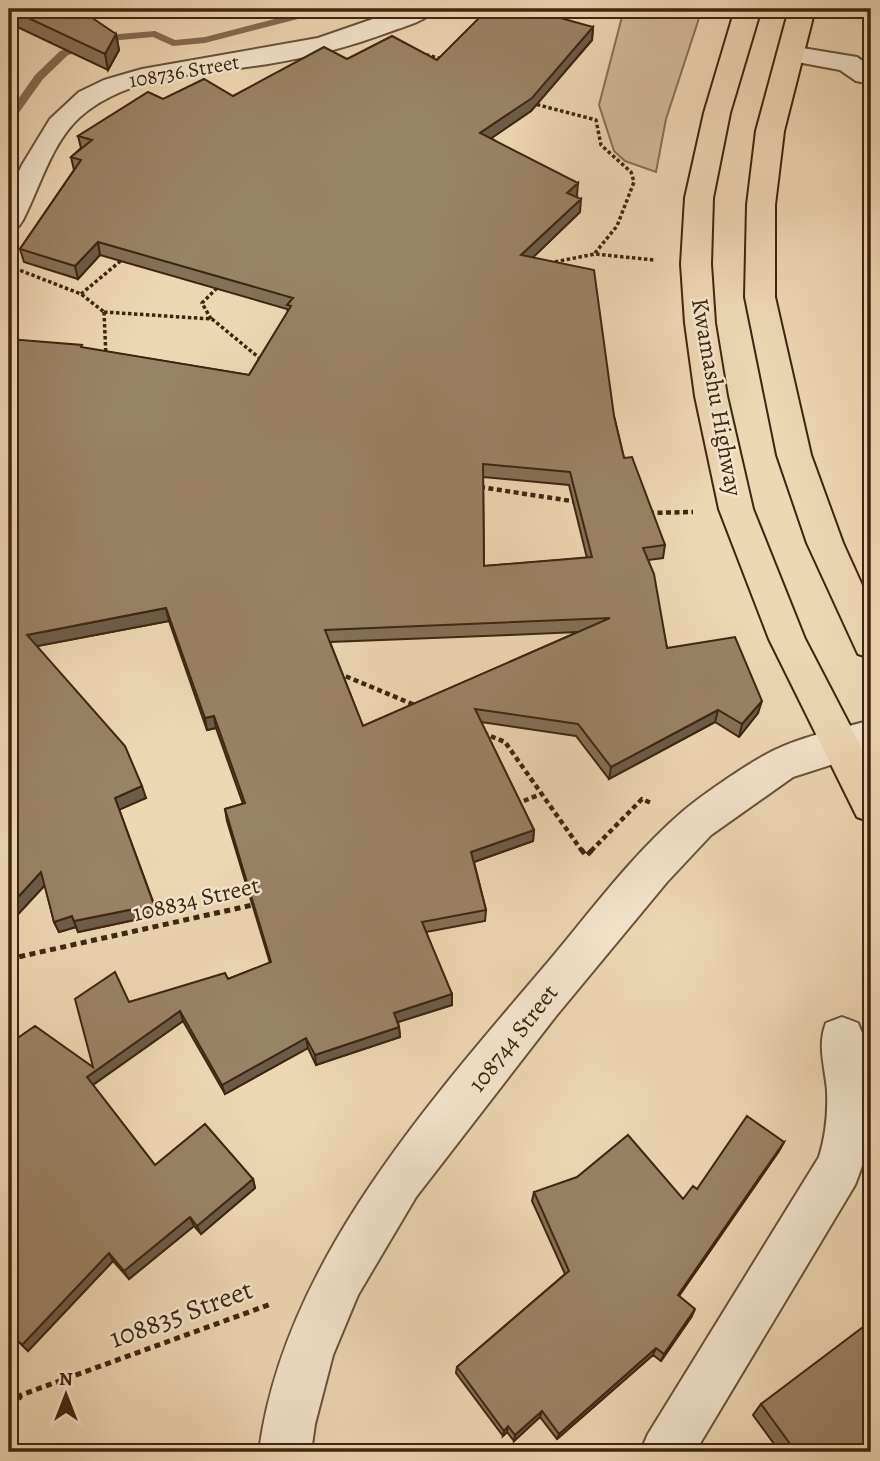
<svg xmlns="http://www.w3.org/2000/svg" width="880" height="1461" viewBox="0 0 880 1461" font-family="Alegreya,serif">
  <style>
    .green { fill: #d0ba98; stroke: #867054; stroke-width: 2 }
    .lines { fill: none; stroke-linecap: round; stroke-linejoin: round }
    .stream { fill: #836c50; fill-rule: evenodd }
    .street-casing { stroke: #695238; stroke-width: 4 }
    .primary-casing { stroke: #3d260f; stroke-width: 4 }
    .path-far2 { stroke: #3d260f; stroke-width: 3.5; stroke-dasharray: 3.5 2.5; stroke-linecap: butt }
    .path-far1 { stroke: #3d260f; stroke-width: 4.5; stroke-dasharray: 5 3.5; stroke-linecap: butt }
    .path { stroke: #3d260f; stroke-width: 5; stroke-dasharray: 6 4.5; stroke-linecap: butt }
    .street { fill: #f4e6ce; fill-rule: evenodd }
    .primary { fill: #eed8b4; fill-rule: evenodd }
    .wall { fill: #847157; stroke: #3d260f; stroke-width: 2; fill-rule: evenodd }
    .shaded-wall { fill: #6b5c47; stroke: #3d260f; stroke-width: 2 }
    .building { fill: #998365; stroke: #3d260f; stroke-width: 2; fill-rule: evenodd }
    .labels { text-anchor: middle; dominant-baseline: central; stroke-width: 5; stroke-linejoin: round; paint-order: stroke }
    .far-street-label { font-size: 21px; fill: #3d260f; stroke: #f4e6ce }
    .street-label { font-size: 24px; fill: #3d260f; stroke: #f4e6ce }
    .near-street-label { font-size: 28px; fill: #3d260f; stroke: #f4e6ce }
  </style>
  <rect width="100%" height="100%" fill="#eed8b4"/>
  <filter id="stains"><feTurbulence type="fractalNoise" baseFrequency=".00286" numOctaves="4"/><feColorMatrix values="0 0 0 0 .2 0 0 0 0 .09 0 0 0 0 .02 0 0 0 .5 -.17"/></filter>
  <radialGradient id="worn" r=".72"><stop offset=".6" stop-color="#630" stop-opacity="0"/><stop offset="1" stop-color="#630" stop-opacity=".3"/></radialGradient>
  <!-- green -->
  <path class="green" d="M624,9H702L666,119L656,172L625,161L614,151L599,105Z"/>
  <g class="lines">
    <!-- stream -->
    <path class="stream" d="M298,9H309L298,19L205,43L173,46L153,37L120,40L68,55L43,79L13,121L9,122V112L35,75L60,51L119,34L155,31L175,40L205,37L290,15Z"/>
    <!-- street casing -->
    <g class="street-casing">
      <path id="street" d="M402,9H435C426,21 406,26 392,31C352,46 311,57 268,64C206,74 130,73 80,117C52,142 40,187 23,220L19,226L9,229V192L22,165L50,119L79,92L104,80L142,69L318,38Z
        M790,46L857,57L871,67V84L856,81L840,70L781,59L777,54L781,49Z
        M871,720V752L793,777L711,835L667,882L556,1016L416,1197L358,1295L333,1355L315,1424L311,1452H259C283,1264 430,1101 548,962C591,911 632,855 682,812C702,795 743,767 765,755C797,737 836,730 871,720Z
        M842,1017L858,1023L864,1038L871,1086V1134L861,1169L855,1185L695,1452H640L648,1434L819,1157C826,1135 828,1113 827,1090C825,1067 817,1045 826,1023Z"/>
    </g>
    <!-- primary casing -->
    <g class="primary-casing">
      <path id="primary" d="M735,9H761L730,113L713,198L711,264L715,323L727,396L753,509L805,639L871,766V822L857,817L769,639L719,509L695,396L685,323L681,264L685,198L704,113Z
        M789,9H815L784,131L775,205V297L811,455L843,543L871,605V658L858,654L807,543L777,455L745,297L747,205L756,131Z"/>
    </g>
    <!-- path-far2 -->
    <path class="path-far2" d="M420,53L442,59
      M531,103L596,120L601,145L631,172L634,182L617,226L595,253
      M549,263L595,254L654,260
      M9,266L81,294L104,312
      M81,294L123,259
      M104,312L106,357
      M104,312L212,319L263,361
      M211,319L202,303L220,285"/>
    <!-- path-far1 -->
    <path class="path-far1" d="M480,487L578,502
      M649,513L693,512
      M338,673L417,706
      M483,733L505,742L582,851
      M516,804L541,794
      M591,851L642,799L651,803"/>
    <!-- path -->
    <path class="path" d="M581,849L586,856L593,849
      M9,959L257,904
      M9,1418L21,1395L271,1304"/>
    <!-- street -->
    <use href="#street" class="street"/>
    <!-- primary -->
    <use href="#primary" class="primary"/>
  </g>
  <!-- wall -->
  <path class="wall" d="M9,9L116,34L119,50L108,70L9,23Z
    M593,27L592,40L531,111L491,138L577,196L576,197L580,212L532,258L614,416L624,458L665,545L663,558L648,560L667,648L758,713L739,737L715,722L609,779L576,736L481,722L534,830L533,841L474,862L486,910L485,921L426,932L452,1005L398,1022L399,1027L400,1037L316,1065L308,1048L225,1094L183,1021L93,1085L155,1165L253,1179L255,1188L201,1234L194,1226L129,1279L113,1261L28,1351L9,1332V1044L93,1067L129,1002L228,979L270,963L227,821L225,809L243,804L216,728L207,730L169,621L37,646L146,798L119,809L158,915L78,932L76,927L59,932L54,922L45,885L9,924V339L83,348L249,375L288,312L287,309L100,255L78,279L24,262L20,249L74,170L71,157L81,148L78,136L163,99L233,96L347,59L437,60ZM483,477L569,485L587,558L484,566ZM578,632L363,726L330,642L510,635Z
    M784,1142L779,1151L679,1296L692,1316L661,1361L653,1355L557,1439L540,1417L514,1441L507,1432L503,1436L456,1373L457,1367L565,1274L532,1201L534,1192L683,1199L697,1189Z
    M761,1404L871,1452H780L753,1415Z"/>
  <!-- shaded-wall -->
  <path class="shaded-wall" d="M593,27L592,40L531,111L480,146V133Z
    M116,34L119,50L108,70L105,54Z
    M578,183L577,196L566,206L567,193Z
    M581,199L580,212L521,269V255Z
    M98,242L100,255L78,279L75,266Z
    M166,608L169,621L32,647L27,635Z
    M762,701L758,713L739,737L742,724Z
    M718,710L715,722L609,779L611,767Z
    M214,716L216,728L207,730L205,718Z
    M142,786L146,798L119,810L115,798Z
    M534,830L533,841L471,863V852Z
    M41,872L46,884L9,924V907Z
    M154,905L158,915L78,932L74,921Z
    M72,916L76,927L59,932L54,922Z
    M452,994V1005L395,1023L394,1013Z
    M180,1011L183,1021L91,1086L87,1077Z
    M399,1027L400,1037L316,1065L315,1055Z
    M306,1038L308,1048L225,1094L222,1085Z
    M784,1142L779,1151L674,1303L678,1295Z
    M253,1179L255,1188L201,1234L197,1226Z
    M190,1217L194,1226L129,1279L124,1271Z
    M109,1253L113,1261L28,1351L22,1345Z
    M695,1309L692,1316L661,1361L664,1354Z
    M656,1348L653,1355L557,1439L559,1434Z
    M542,1411L540,1417L514,1441L515,1435Z
    M508,1426L507,1432L503,1436L504,1431Z"/>
  <!-- building -->
  <path class="building" d="M9,9H79L116,34L105,54Z
    M488,9H528L593,27L532,98L480,133L578,183L567,193L581,199L521,255L594,270L614,416L624,458L632,457L665,545L643,548L654,574L667,648L735,637L762,701L742,724L718,710L611,767L578,724L475,709L534,830L471,852L486,910L422,922L452,994L394,1013L399,1027L315,1055L306,1038L222,1085L180,1011L87,1077L155,1165L205,1124L253,1179L197,1226L190,1217L124,1271L109,1253L22,1345L9,1331V1044L35,1026L93,1067L75,999L115,972L129,1002L225,973L228,979L271,962L225,809L245,803L214,716L205,718L166,608L27,635L125,746L142,786L115,798L154,905L74,921L72,916L54,922L41,872L9,907V339L82,345L81,347L249,375L291,306L287,305L293,298L98,242L75,266L20,249L81,160L71,157L92,140L78,136L148,92L163,99L204,79L233,96L324,47L347,59L392,36L437,60ZM483,464L570,472L592,557L484,566ZM610,618L363,726L325,630Z
    M747,1116L784,1142L678,1295L695,1309L664,1354L656,1348L559,1434L542,1411L515,1435L508,1426L504,1431L457,1367L569,1271L534,1192L577,1177L628,1135L683,1199L693,1186L697,1189Z
    M871,1321V1452H796L761,1404Z"/>
  <g class="labels">
    <!-- far-street labels -->
    <g class="far-street-label">
      <text transform="translate(184 71) rotate(-10)">108736 Street</text>
    </g>
    <!-- street labels -->
    <g class="street-label">
      <text transform="translate(717 397) rotate(80)">Kwamashu Highway</text>
      <text transform="translate(196 899) rotate(-13)">108834 Street</text>
      <text transform="translate(513 1038) rotate(-52)">108744 Street</text>
    </g>
    <!-- near-street labels -->
    <g class="near-street-label">
      <text transform="translate(181 1314) rotate(-20)">108835 Street</text>
    </g>
  </g>
  <!-- margin -->
  <rect width="880" height="1461" fill="none" stroke="#eed8b4" stroke-width="35"/>
  <rect x="10" y="10" width="859" height="1440" fill="none" stroke="#3d260f" stroke-width="3.5"/>
  <rect x="18" y="18" width="845" height="1426" fill="none" stroke="#3d260f" stroke-width="2"/>
  <!-- north arrow -->
  <g transform="translate(66 1395)" stroke="#f4e6ce" stroke-width="5" paint-order="stroke">
  <path d="M0-5L12 26L0 18L-12 26Z" fill="#3d260f"/>
  <text y="-10" font-size="19" font-weight="bold" text-anchor="middle" fill="#3d260f">N</text>
  </g>
  <rect width="100%" height="100%" filter="url(#stains)"/>
  <rect width="100%" height="100%" fill="url(#worn)"/>
</svg>
